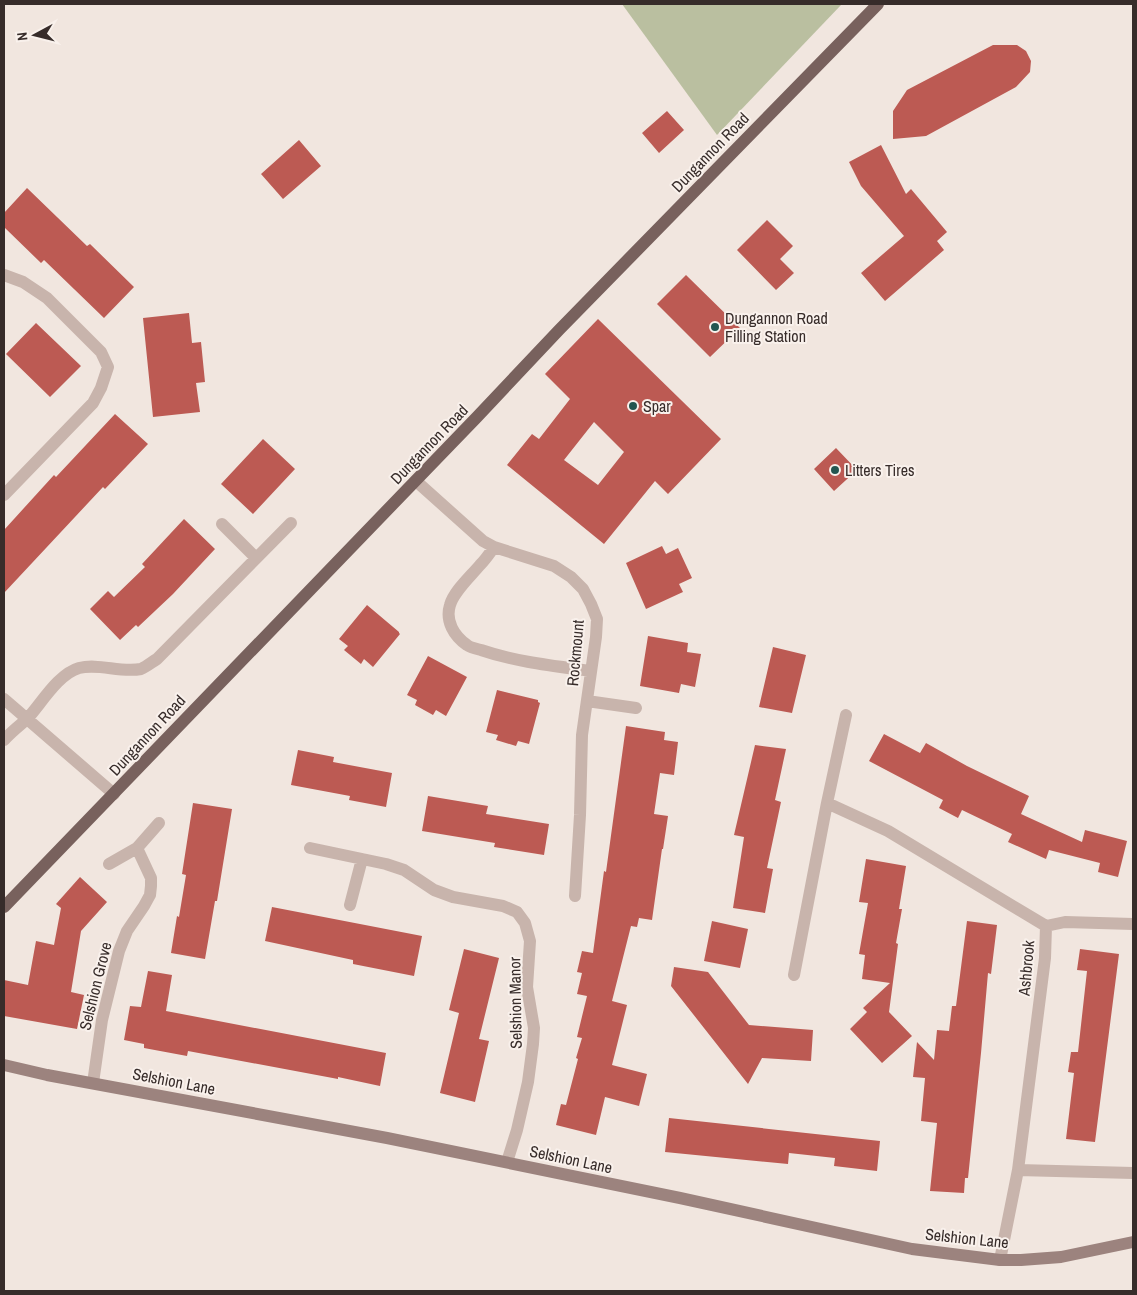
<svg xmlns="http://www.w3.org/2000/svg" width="1137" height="1295" viewBox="0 0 1137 1295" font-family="'Archivo Narrow',sans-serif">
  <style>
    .green { fill: #babfa0 }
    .building { fill: #bc5a53; fill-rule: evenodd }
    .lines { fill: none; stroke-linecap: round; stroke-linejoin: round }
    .street { stroke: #c8b4ac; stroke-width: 12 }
    .secondary { stroke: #9c837e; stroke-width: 12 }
    .primary { stroke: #78615d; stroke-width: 12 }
    .poi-dot { fill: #235550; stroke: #f9f1ec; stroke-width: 2 }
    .labels { text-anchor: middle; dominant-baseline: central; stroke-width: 4; stroke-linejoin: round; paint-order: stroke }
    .street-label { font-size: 16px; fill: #372c2a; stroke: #f9f1ec }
    .poi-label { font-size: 16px; fill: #372c2a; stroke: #f9f1ec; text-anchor: start }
  </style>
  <rect width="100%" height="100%" fill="#f1e6df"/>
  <!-- green -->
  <path class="green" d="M622,4H842L717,135Z"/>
  <!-- building -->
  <path class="building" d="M993,45H1017L1026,51L1031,61L1030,72L1016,87L926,136L893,139V111L907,90Z
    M667,111L684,130L659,153L642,133Z
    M299,140L321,166L283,199L261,174Z
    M881,145L906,194L911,189L947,232L937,241L944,250L885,301L861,273L904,236L861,186L849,162Z
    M27,188L87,246L90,244L134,287L104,318L44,260L41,263L4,227V213Z
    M767,220L793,246L780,259L794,273L776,290L737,250Z
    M686,275L740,328L710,357L657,304Z
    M189,313L192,343L201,342L205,382L196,383L200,412L153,417L143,318Z
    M598,319L721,439L668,494L655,481L604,544L507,465L532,434L539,439L570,399L545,374ZM594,422L624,452L598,485L564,460Z
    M36,323L81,366L50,397L6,354Z
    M115,414L148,444L105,489L103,487L4,593V530L54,475L56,477Z
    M263,439L295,469L253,514L221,484Z
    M836,448L857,470L834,491L814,469Z
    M184,519L215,549L173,594L138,627L136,625L120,640L90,609L108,591L114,597L145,567L142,564Z
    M662,546L666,554L678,548L692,578L679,584L683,592L646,609L626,563Z
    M367,605L399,632V633L400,634L373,667L364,659L361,664L344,650L348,646L339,639Z
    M648,636L688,643L687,652L701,654L695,687L681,684L679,693L640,686Z
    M773,647L806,655L792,713L759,707Z
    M428,656L467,677L446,716L436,710L433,715L415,705L417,700L407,695Z
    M497,690L538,700V702L540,703L529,744L518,741L516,746L496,740L498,735L486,732Z
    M626,726L665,732L664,740L678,742L674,775L660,773L654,814L668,816L663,849H662L652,920L639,918L637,927L631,926L612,1001L627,1005L612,1065L647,1074L639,1106L605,1097L596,1135L556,1125L561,1104L566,1105L578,1059L576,1058L582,1038L577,1037L587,996L577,994L582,973L577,972L582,951L593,953L604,871L606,872Z
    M884,734L920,753L926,743L967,766L1029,796L1021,814L1082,842L1085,830L1127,841L1118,877L1098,872L1100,863L1049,850L1046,859L1008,842L1012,834L962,810L958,818L939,808L943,800L869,761Z
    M755,745L786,749L775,800L781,802L767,868L773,869L765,913L733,908L744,837L734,835Z
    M298,750L334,757L333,762L392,773L386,807L349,800L350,796L291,785Z
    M428,796L488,806L486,814L549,824L544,855L494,847L495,843L422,831Z
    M193,803L232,809L217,901H215L205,959L171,953L177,916L179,917L186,875L182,874Z
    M866,859L906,866L899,909H902L896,943L898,944L889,1012L912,1036L882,1063L850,1029L867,1012L863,1008L890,983L862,979L865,955L859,954L868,903L859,902Z
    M80,877L107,902L81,931L71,992L84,995L77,1029L4,1016V980L28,985L36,941L54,945L61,908L56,904Z
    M272,907L422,936L414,976L353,964V960L265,941Z
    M712,921L748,929L740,968L704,961Z
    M967,921L997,925L991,974L988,973L981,1053L968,1178H965L964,1193L930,1191L937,1123L921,1121L925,1078L913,1077L917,1042L934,1060L937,1030L949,1031L952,1006H956Z
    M464,949L499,958L479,1039L489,1041L475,1102L440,1093L459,1013L449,1010Z
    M1080,949L1119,954L1095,1142L1066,1139L1074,1073L1068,1072L1071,1052H1078L1087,971L1077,970Z
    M674,967L708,972L749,1025L813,1030L811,1061L762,1058L748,1084L671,986Z
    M148,971L172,975L166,1011L386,1053L380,1086L338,1077V1079L188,1051L187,1056L144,1048V1044L124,1040L130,1006L141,1007Z
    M669,1118L880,1141L877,1171L834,1166L835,1158L789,1153L788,1164L665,1152Z"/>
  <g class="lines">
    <!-- street -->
    <path class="street" d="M4,275L23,282L47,298L101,352L108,367L101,388L93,403L4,495
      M416,481L483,541L494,547L554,566L571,577L583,589L591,604L597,619L596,637L582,735L580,815L575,896
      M222,524L256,558
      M494,547C490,553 485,560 480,565C470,577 454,591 450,605C445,621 454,636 467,645C471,648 477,649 481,650C516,662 555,666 591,671
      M4,699L114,794
      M587,701L636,708
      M4,740C11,732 19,726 27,719C41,704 58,674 79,668C99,663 120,673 141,669C146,667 152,662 157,659L291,523
      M827,803L888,831L1046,926L1045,958L1018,1170L1000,1260
      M310,848L386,864L404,870L434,890L453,897L503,906L517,912L525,923L530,941L527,987L534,1028L533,1044L528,1082L517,1130L507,1162
      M109,864L137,848L159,823
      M350,905L362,859
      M1046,926L1065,922L1133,924
      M794,975L827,803L846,715
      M93,1083L102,1020L119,951L127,931L144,906L150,895L151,886V878L137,848
      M1018,1170L1133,1173"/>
    <!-- secondary -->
    <path class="secondary" d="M4,1065L47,1075L387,1138L680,1198L912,1249L1000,1260H1021L1061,1257L1133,1242"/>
    <!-- primary -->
    <path class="primary" d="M4,907L477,417L559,330L878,4"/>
  </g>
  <!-- markers -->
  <g class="poi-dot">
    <circle cx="715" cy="327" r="5"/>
    <circle cx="633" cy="406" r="5"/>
    <circle cx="835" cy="470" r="5"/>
  </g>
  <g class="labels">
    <!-- street labels -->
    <g class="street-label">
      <text transform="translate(710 152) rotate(-46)">Dungannon Road</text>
      <text transform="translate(429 444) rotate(-46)">Dungannon Road</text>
      <text transform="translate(575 653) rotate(-85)">Rockmount</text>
      <text transform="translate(147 735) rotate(-47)">Dungannon Road</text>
      <text transform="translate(1026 968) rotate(-85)">Ashbrook</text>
      <text transform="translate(95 986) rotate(-76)">Selshion Grove</text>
      <text transform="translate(515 1003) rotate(-91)">Selshion Manor</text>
      <text transform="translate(174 1081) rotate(11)">Selshion Lane</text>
      <text transform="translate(571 1159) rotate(12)">Selshion Lane</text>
      <text transform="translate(967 1238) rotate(6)">Selshion Lane</text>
    </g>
    <!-- poi labels -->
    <g class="poi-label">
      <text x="725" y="318">Dungannon Road<tspan x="725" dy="18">Filling Station</tspan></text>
      <text x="643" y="406">Spar</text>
      <text x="845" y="470">Litters Tires</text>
    </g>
  </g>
  <!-- border -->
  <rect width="1137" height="1295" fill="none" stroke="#372c2a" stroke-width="10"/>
  <!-- north arrow -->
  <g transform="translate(35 35) rotate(263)" stroke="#f9f1ec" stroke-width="4" paint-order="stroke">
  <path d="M0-4L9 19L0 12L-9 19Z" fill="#372c2a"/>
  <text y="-8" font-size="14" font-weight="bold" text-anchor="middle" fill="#372c2a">N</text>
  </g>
</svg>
